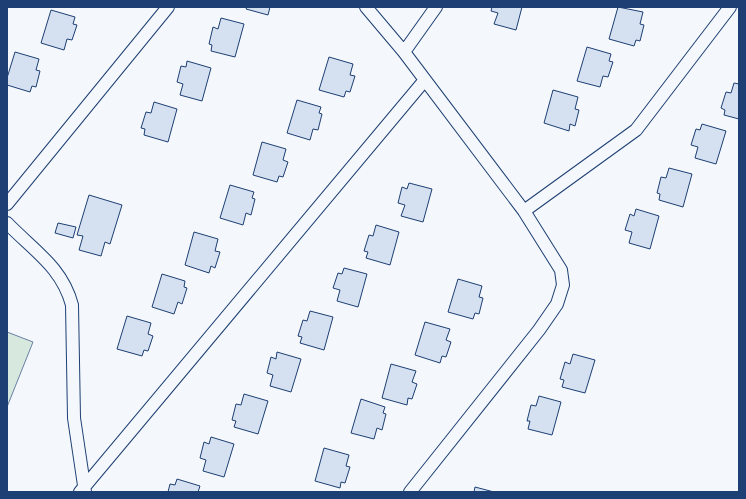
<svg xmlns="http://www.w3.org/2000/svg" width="746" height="499" viewBox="0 0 746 499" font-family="Poppins,sans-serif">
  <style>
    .green { fill: #d7e8df; stroke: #687fa3 }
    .building { fill: #d5e0f0; stroke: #1d3f73 }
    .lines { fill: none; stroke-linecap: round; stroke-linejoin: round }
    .minor-casing { stroke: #1d3f73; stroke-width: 14 }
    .minor { stroke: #f4f7fb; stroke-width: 12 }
  </style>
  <rect width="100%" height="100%" fill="#f4f7fb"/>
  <!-- green -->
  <path class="green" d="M7,332L33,342L7,407Z"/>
  <!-- building -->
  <path class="building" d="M247,7H270L268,15L246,9Z
    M492,7H522L516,30L494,24L498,13L491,11Z
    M618,7L643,12L640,24L644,25L640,41L636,40L634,46L609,39Z
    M51,10L75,17L73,24L77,25L72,40L67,39L64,50L41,43Z
    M221,18L244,24L235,57L211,51L212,45L209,44L213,27L218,29Z
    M587,47L611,54L609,61L613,62L608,77L603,76L600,87L577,81Z
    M15,52L39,59L36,70L40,71L36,87L32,86L30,92L7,85V78Z
    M329,57L353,64L350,75L355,76L350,92L346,91L344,97L319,90Z
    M187,61L211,68L202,101L180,95L183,84L177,82L181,66L186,67Z
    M734,83L739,84V119L724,115L725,110L721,108L726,92L731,93Z
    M553,90L578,97L575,109L579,110L575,126L570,124L569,131L544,123Z
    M297,100L321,107L319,113L322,114L318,130L313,129L310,140L287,133Z
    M154,102L177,109L168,142L144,135L145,129L141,128L146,112L151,113Z
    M702,124L726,131L716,164L695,158L698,147L691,145L696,129L700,130Z
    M262,142L286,149L283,160L288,162L283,177L279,176L277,182L253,175Z
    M669,168L692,174L683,207L659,200L660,194L657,193L661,177L666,178Z
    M409,183L432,189L423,222L401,216L405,205L398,203L402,187L407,189Z
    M230,185L254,192L252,198L255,199L251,215L246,213L243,225L220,218Z
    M89,195L122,205L110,244L105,242L101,256L79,250L83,236L77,235Z
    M636,209L659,216L650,249L629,243L632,232L625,230L630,214L634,216Z
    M58,223L76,227L73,238L55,233Z
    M376,225L399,232L390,265L366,258L368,252L364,251L369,235L373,236Z
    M194,232L218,239L215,251L220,252L215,268L211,266L209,273L185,265Z
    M344,268L367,274L358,307L337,301L340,290L333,288L338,273L342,274Z
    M162,274L185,281L184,287L187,288L182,304L178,302L174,314L152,307Z
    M458,279L482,286L479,297L483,298L479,314L475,313L473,319L448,312Z
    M310,311L333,317L324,350L300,343L302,337L298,336L303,320L307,321Z
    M127,316L151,323L148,334L153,336L148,351L144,350L142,356L117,349Z
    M425,322L450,329L446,340L451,342L446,357L442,356L440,363L415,355Z
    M277,352L301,359L291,392L270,386L273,375L267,373L271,357L276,359Z
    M573,354L595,360L585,393L562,387L564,380L560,379L565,362L570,364Z
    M391,364L416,371L412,382L417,384L412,399L408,398L407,405L382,398Z
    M244,394L268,401L258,434L234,427L236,421L232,420L236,404L241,405Z
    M539,396L561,402L552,435L528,429L530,421H527L531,405L536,406Z
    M361,399L385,407L383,413L386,414L382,430L377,428L374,439L351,433Z
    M211,437L234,444L224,477L203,471L206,460L200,458L204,442L209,444Z
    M324,448L349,455L346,466L350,467L345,483L341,482L340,488L315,481Z
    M177,479L200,486L198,492H168L170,484L175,485Z
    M475,487L494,492H474Z"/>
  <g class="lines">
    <!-- minor casing -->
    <g class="minor-casing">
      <path id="minor" d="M366,7L404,52L524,211L561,270L563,285L557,304L539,330L410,492
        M404,52L436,7
        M7,204L168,7
        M524,211L636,130L730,7
        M7,223C33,250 62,267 72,305L74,418L85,492
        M80,492L424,81"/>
    </g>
    <!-- minor -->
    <use href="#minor" class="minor"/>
  </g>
  <!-- border -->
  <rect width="746" height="499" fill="none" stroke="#1d3f73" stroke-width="16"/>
</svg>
